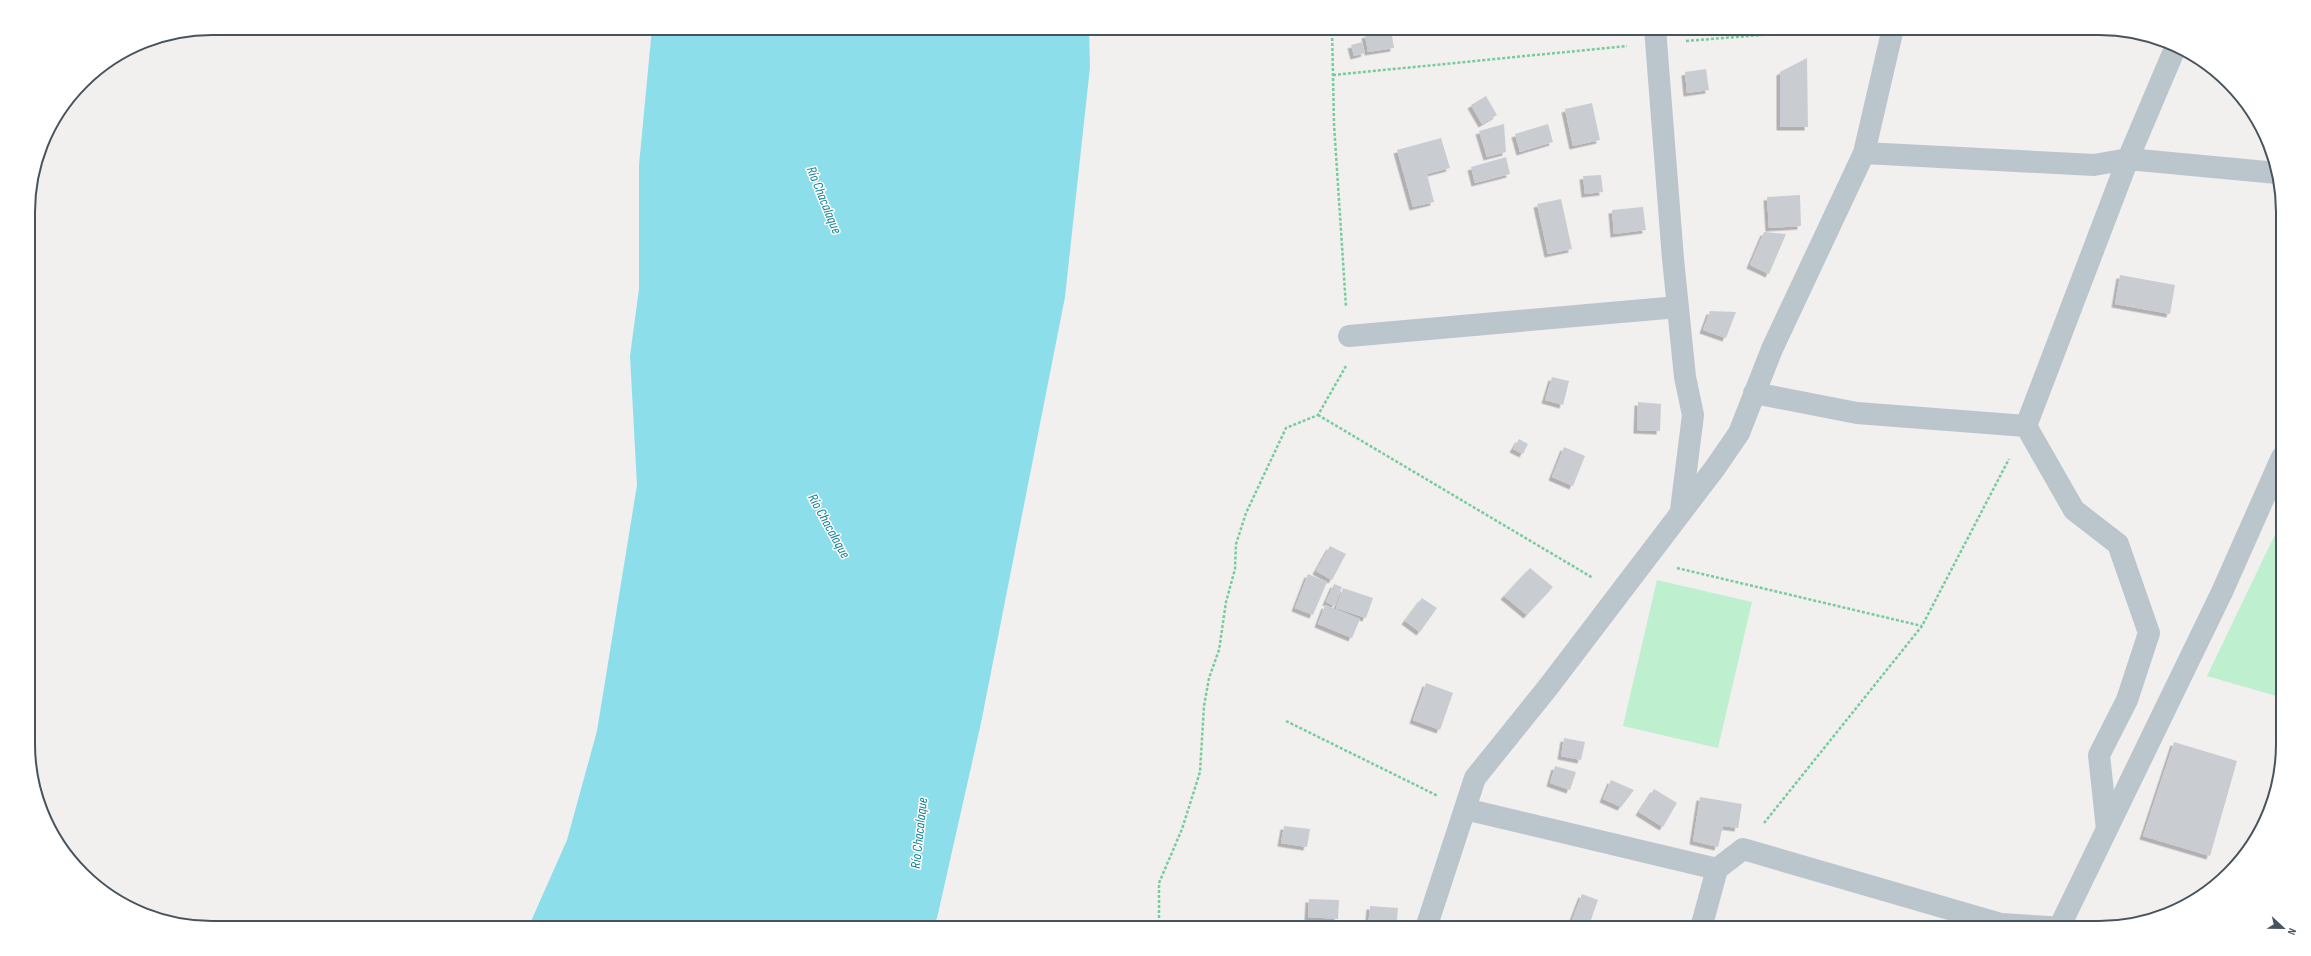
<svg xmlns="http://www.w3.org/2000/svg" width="2311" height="956" viewBox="0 0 2311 956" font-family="'Sofia Sans Condensed',sans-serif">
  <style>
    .green { fill: #beefce }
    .water { fill: #8cdeeb }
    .building { fill: #c9cdd2; filter: url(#shadow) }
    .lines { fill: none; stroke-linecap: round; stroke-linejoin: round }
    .path { stroke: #76cd9c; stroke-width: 2.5; stroke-dasharray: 3 2; stroke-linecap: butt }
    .street { stroke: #bbc5cc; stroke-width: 22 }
    .labels { text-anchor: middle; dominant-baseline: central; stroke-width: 3; stroke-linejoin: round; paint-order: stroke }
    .water-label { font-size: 14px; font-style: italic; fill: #0e8093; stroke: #fff }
    .rim { fill: none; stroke: #47545d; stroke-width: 2 }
  </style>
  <defs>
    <filter id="shadow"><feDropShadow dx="-3.5" dy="3.5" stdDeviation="0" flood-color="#0004"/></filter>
  </defs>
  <rect width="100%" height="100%" fill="#f2efef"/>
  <!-- green -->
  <path class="green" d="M2282,520L2283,698L2207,676Z
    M1657,580L1752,602L1718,748L1623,726Z"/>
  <!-- water -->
  <path class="water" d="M652,28H1089L1090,67L1065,297L981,723L937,918L931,928H528L567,840L597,731L637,485L630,356L639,289V165Z"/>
  <!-- building -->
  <path class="building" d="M1391,30L1394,48L1368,52L1365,35Z
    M1362,42L1365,53L1354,56L1351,45Z
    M1807,58L1808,127H1780V72Z
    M1706,69L1709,90L1687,93L1685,72Z
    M1486,96L1497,115L1482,124L1471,105Z
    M1592,103L1600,140L1573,146L1565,109Z
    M1504,124L1506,152L1487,157L1479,131Z
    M1548,124L1553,142L1520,152L1515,134Z
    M1441,138L1450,168L1427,174L1434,202L1413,207L1397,150Z
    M1506,157L1510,174L1475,183L1471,167Z
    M1601,175L1603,192L1585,194L1583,176Z
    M1800,195L1801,226L1769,228L1767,197Z
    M1561,199L1572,249L1548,254L1537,204Z
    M1643,207L1646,230L1614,234L1612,210Z
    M1764,232L1786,234L1769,274L1750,265Z
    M2120,275L2175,285L2170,314L2115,304Z
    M1710,311L1736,312L1726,338L1703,330Z
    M1552,377L1569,381L1563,405L1545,400Z
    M1638,402L1661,404L1660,431L1637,430Z
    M1519,439L1528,444L1523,454L1513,449Z
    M1564,447L1585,456L1573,486L1552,477Z
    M1330,546L1346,554L1332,580L1316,571Z
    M1530,568L1553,587L1527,615L1504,596Z
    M1308,574L1327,582L1313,615L1295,608Z
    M1334,584L1342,587L1335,606L1326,602Z
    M1343,588L1373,598L1366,618L1336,608Z
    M1422,598L1437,608L1420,632L1405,621Z
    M1325,605L1360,619L1352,638L1318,624Z
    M1426,683L1453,693L1440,730L1413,720Z
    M1564,738L1585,742L1581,760L1561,756Z
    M2174,742L2237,761L2210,856L2143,836Z
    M1555,766L1576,772L1570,790L1550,783Z
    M1611,780L1634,790L1621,807L1603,799Z
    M1654,789L1677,803L1663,827L1639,812Z
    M1700,797L1742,804L1738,828L1723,826L1718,847L1693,841Z
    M1284,826L1310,829L1307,847L1281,843Z
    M1582,894L1598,900L1588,928H1569Z
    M1309,899L1339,900L1338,919L1308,917Z
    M1370,906L1398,908L1396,928H1368Z"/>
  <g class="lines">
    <!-- path -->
    <path class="path" d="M1332,28L1334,124L1346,307
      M1686,41L1849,28
      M1333,75L1627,46
      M1318,415L1593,578
      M1677,568L1922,626
      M1286,721L1438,796
      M1764,823L1922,626L2009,459
      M1159,928V883L1182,829L1200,772L1204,706L1209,678L1219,650L1226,602L1235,569L1236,544L1246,513L1286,428L1318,415L1346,366"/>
    <!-- street -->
    <path class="street" d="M1655,28L1673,259L1685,377L1693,415L1681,510
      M1864,153L2094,165L2128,159L2277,173
      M1349,336L1678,307
      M1754,393L1857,413L2026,426
      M2026,426L2074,510L2118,544L2149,633L2127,700L2099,755L2107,829
      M2026,426L2128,159L2176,46
      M1465,809L1717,869
      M1426,928L1475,778L1549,686L1715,468L1739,433L1772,349L1864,153L1893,28
      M1701,928L1717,869L1743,849L2001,924L2066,928
      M2059,928L2222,592L2282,457"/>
  </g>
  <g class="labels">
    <!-- water labels -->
    <g class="water-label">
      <text transform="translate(824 200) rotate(68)">Río Chacalaque</text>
      <text transform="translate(829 526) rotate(61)">Río Chacalaque</text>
      <text transform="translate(919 833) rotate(-84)">Río Chacalaque</text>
    </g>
  </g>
  <!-- crop -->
  <path d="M0 0H2311V956H0ZM212 35H2099A177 177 0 0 1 2276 212V744A177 177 0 0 1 2099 921H212A177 177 0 0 1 35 744V212A177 177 0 0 1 212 35Z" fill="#fff" fill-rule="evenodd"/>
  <path class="rim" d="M212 35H2099A177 177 0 0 1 2276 212V744A177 177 0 0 1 2099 921H212A177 177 0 0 1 35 744V212A177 177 0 0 1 212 35Z"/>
  <!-- north arrow -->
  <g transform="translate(2283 928) rotate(112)" stroke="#ffffff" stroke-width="3" paint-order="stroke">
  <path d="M0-3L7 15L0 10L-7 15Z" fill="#47545d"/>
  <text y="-6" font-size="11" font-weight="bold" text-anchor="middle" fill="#47545d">N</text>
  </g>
</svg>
